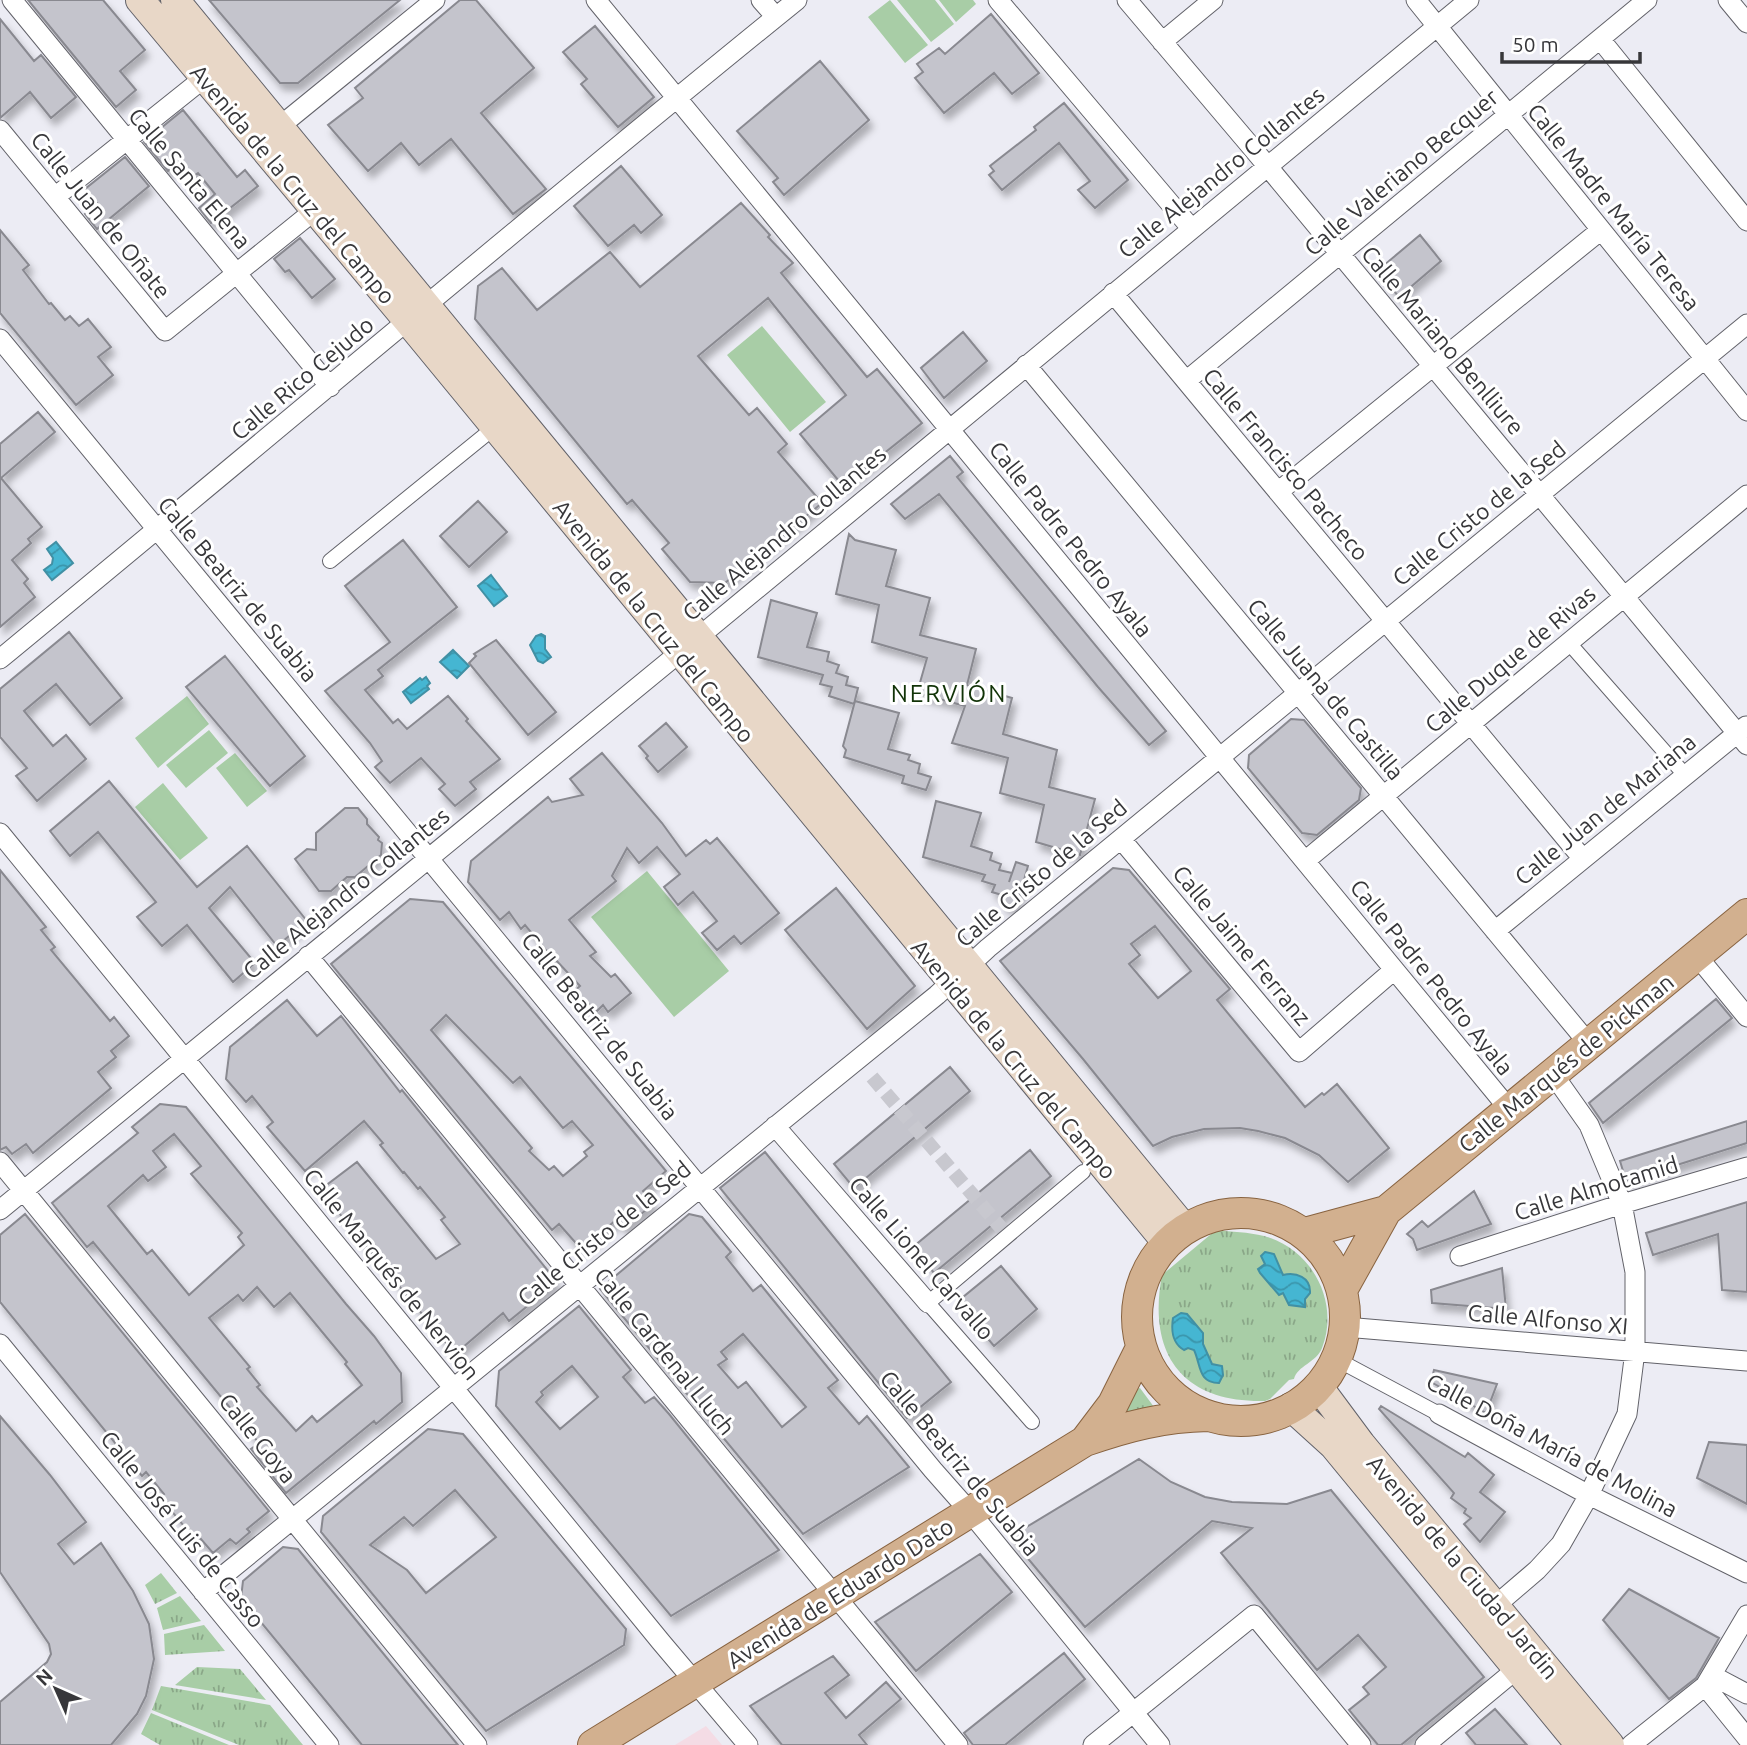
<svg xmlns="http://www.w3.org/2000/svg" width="1747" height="1745" viewBox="0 0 1747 1745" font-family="Ubuntu,sans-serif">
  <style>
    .medical { fill: #f4dce5 }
    .grass { fill: url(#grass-tufts) }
    .pitch { fill: #a8cda6 }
    .water { fill: url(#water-waves); stroke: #4190a4; stroke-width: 2 }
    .building { fill: #c4c4cc; stroke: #898990; stroke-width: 2; fill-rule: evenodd; filter: url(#shadow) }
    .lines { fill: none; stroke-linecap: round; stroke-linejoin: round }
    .pedestrian-tunnel { stroke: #c8c8cf; stroke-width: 14; stroke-dasharray: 14 7; stroke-linecap: butt }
    .pedestrian-casing { stroke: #626269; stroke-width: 16 }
    .minor-casing { stroke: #626269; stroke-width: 21 }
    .secondary-casing { stroke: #626269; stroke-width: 30 }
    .primary-casing { stroke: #886340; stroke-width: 32 }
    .pedestrian { stroke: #fff; stroke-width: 14 }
    .minor { stroke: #fff; stroke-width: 19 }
    .secondary { stroke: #e8d7c7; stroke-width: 28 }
    .primary { stroke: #d2b08f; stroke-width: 30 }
    .labels { text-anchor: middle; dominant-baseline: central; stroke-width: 6; stroke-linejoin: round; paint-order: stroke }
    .street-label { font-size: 23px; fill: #37373a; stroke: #fff }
    .neighbourhood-label { font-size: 24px; letter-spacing: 2px; fill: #113307; stroke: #fff }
  </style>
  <defs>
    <pattern id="grass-tufts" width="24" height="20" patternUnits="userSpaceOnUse" patternTransform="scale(1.75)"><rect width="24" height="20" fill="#a8cda6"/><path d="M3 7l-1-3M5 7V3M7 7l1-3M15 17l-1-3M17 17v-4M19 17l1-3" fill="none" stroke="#8aa788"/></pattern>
    <pattern id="water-waves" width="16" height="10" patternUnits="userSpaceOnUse" patternTransform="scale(1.75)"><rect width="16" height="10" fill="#45b6d2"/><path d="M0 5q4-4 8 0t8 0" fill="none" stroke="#3a95ab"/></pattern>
    <filter id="shadow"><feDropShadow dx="4" dy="7" stdDeviation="3.5" flood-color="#0004"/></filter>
  </defs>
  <rect width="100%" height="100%" fill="#ececf4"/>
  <!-- medical -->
  <path class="medical" d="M706,1726L722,1745H675Z"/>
  <!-- grass -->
  <path class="grass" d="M1216,1230C1232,1232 1248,1232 1264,1236C1312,1249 1340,1302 1322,1348C1317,1362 1297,1366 1294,1379L1289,1380L1270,1399L1265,1401C1182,1403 1147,1354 1162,1275Z
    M1140,1388L1154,1407L1115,1419L1137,1389Z
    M161,1573L177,1593L155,1604L145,1585Z
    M180,1596L201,1621L163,1630L157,1608Z
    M204,1625L225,1651L165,1655L164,1634Z
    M197,1667L240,1669L266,1700L175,1685Z
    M161,1686L270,1705L303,1745H239L152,1710Z
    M151,1713L229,1745H160L141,1734Z"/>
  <!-- pitch -->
  <path class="pitch" d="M890,0L928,45L905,63L868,17Z
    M897,0H935L954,24L931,42Z
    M939,0H973L976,4L956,22Z
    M762,326L826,402L790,432L727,355Z
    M187,696L209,724L158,768L135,738Z
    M209,730L228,753L186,788L166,765Z
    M235,753L267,791L247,807L216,768Z
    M163,783L208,838L180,860L135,807Z
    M647,871L729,971L674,1017L591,917Z"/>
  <!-- water -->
  <path class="water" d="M56,542L73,563L52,580L44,570L52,564L53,558L47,549Z
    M491,575L507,596L494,606L478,586Z
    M541,634L545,636V649L551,657L543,663L538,661L530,645L536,636Z
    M453,650L469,666L457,678L440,662Z
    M426,677L430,683L427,686L429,689L411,703L403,692L420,678L422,680Z
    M1265,1252L1274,1254L1283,1275C1296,1272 1311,1277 1310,1293L1305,1299V1307L1289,1305L1283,1293L1279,1295L1260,1273L1258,1269L1265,1264L1261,1256Z
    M1181,1313L1187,1314L1203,1333V1344L1212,1364L1222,1366L1223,1375L1219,1383C1198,1383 1201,1365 1194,1350L1188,1348L1184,1350C1172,1343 1171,1331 1173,1318Z"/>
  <!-- building -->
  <path class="building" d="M28,0H103L145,50L120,71L136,90L116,107Z
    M209,0H400L298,83H280Z
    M460,0H476L534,68L481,113L546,189L513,214L451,139L419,165L401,143L368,171L328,125L363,98L355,88Z
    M991,14L1039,73L1012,94L994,73L944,113L915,78L923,72L917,64L939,48L945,54Z
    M0,19L34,61L41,55L76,97L51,118L30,92L0,118Z
    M595,26L654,97L618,127L581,84L587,79L563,52Z
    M820,61L869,120L784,195L773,182L778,178L737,131Z
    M1064,103L1128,180L1095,208L1078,190L1090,181L1059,143L1002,190L989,175L994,171L990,166L1036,130L1034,127Z
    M183,110L237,177L245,170L258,186L211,223L199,208L215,194L198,173L192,177L179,162L168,171L144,142Z
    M125,157L149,186L97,229L85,214L98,204L85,189Z
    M621,166L662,215L641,233L634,225L608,246L574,206Z
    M741,203L770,235L768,237L793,263L781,273L867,377L877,369L922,423L843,486L800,434L846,395L768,298L698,356L749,415L757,408L787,444L778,452L822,503L725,583L690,582L662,549L669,543L632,500L627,504L475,319L478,286L502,268L537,310L610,252L640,287Z
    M0,230L29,265L23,270L49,304L51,303L65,320L70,316L79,326L88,319L111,347L98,357L113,375L76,405L0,313Z
    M1420,235L1441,261L1399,297L1377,271Z
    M300,238L335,279L312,298L289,270L285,272L274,259Z
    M963,332L987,361L944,398L921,368Z
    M38,412L55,432L1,478L42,527L28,539L31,543L12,560L28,579L24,583L35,597L0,627V444Z
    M950,456L963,472L957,477L1166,731L1149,745L1098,687L939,494L905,519L891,504Z
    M478,501L507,532L469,567L440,536Z
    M849,534L855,540L896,550L886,586L930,598L920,635L976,649L967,685L1012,698L1003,734L1057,750L1049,787L1095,799L1080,855L1036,842L1044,805L1000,793L1008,758L952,743L965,706L917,693L927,658L872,642L879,605L836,594Z
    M403,540L457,607L378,670L383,676L365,690L393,723L398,719L407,729L448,696L468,719L466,721L500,759L470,782L476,789L455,806L439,789L445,784L421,758L390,783L375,767L382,761L370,743L325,691L390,642L345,586Z
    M771,600L817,613L807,647L829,652L827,661L839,665L836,673L848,677L846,685L858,688L854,704L829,696L832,687L820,684L823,675L758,657Z
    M69,632L122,698L90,725L56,684L24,711L53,746L66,735L86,759L37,801L16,776L27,768L0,737V689Z
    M496,640L556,712L528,735L469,663L476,656L474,654Z
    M225,656L305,756L270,786L186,687Z
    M855,701L899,713L888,749L910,755L908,760L920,764L918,773L931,777L926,790L902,783L904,776L844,757L846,750L843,746Z
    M1291,719L1304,720L1361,788L1359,800L1317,835L1302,833L1248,768L1249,755Z
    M666,723L687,747L658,772L646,758L648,756L639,746Z
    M602,753L662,823L686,856L706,840L710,844L717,838L779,913L741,944L734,936L717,950L702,933L717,921L693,892L678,905L664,887L680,874L657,847L639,863L627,848L612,876L616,881L569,920L596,952L590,956L611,977L615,974L631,993L608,1012L603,1005L596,1012L589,1004H581L572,993L580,986L555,959L554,960L525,925L521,929L509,912L500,920L468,882L471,861L548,797L552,802L583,795L570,779Z
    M109,781L197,887L247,846L307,921L277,946L230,887L209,908L255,963L233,982L187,925L162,946L137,917L156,902L98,832L70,856L50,831Z
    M936,801L981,813L971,846L992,853L990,860L1001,864L999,870L1012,873L1009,882L1016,862L1028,866L1016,908L1002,905L1005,896L992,892L995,885L982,881L985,875L923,857Z
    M345,808H358L367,819V824L379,837L378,840L382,843L381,855L355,877H347L331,891H319L295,859L307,849L316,850V833Z
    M1113,868L1129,870L1230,989L1217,1000L1305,1107L1322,1093L1324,1095L1337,1084L1389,1148L1348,1182L1319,1155L1285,1138L1258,1131L1240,1128L1204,1129L1172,1137L1153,1146L1083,1059L1000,961ZM1155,926L1191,971L1158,998L1129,964L1140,955L1131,944Z
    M0,870L46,927L41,930L55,947L51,950L110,1021L114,1017L129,1036L111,1051L116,1057L98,1072L111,1088L33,1153L26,1144L12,1154L6,1147L0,1150Z
    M836,888L915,986L867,1029L785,930Z
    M410,899L443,902L666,1171L643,1191L654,1203L625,1228L617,1219L582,1250L559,1224L552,1230L331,964ZM446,1015L513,1083L520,1077L563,1128L572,1121L593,1145L584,1152L587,1156L563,1176L554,1166L549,1170L529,1151L532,1148L431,1030Z
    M1716,999L1732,1018L1603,1123L1589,1103Z
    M287,1000L317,1036L341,1016L400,1092L402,1090L557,1282L509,1321L503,1313L455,1354L320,1190L357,1162L436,1259L460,1244L441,1220L445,1217L420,1187L418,1189L404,1172L403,1173L380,1145L383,1143L364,1121L305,1171L267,1127L273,1122L252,1096L246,1102L226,1079L230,1047Z
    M950,1067L970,1091L854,1188L834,1164Z
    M160,1104L186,1107L346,1304L374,1336L401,1373L402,1402L376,1424L374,1421L286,1493L251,1449L259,1443L231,1409L93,1242L87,1247L52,1203L138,1133L132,1127ZM174,1134L201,1166L191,1174L242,1233L238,1237L244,1245L189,1295L152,1250L147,1254L108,1206L143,1175L148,1181L166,1167L153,1151ZM257,1287L274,1307L290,1293L347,1362L345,1364L362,1385L317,1422L312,1416L296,1431L257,1387L260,1385L247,1369L250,1367L209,1318L238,1295L243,1301Z
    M1747,1121V1143L1626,1181L1620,1161Z
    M1030,1150L1051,1176L934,1273L913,1247Z
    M765,1152L951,1382L907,1418L720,1188Z
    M1474,1191L1491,1224L1417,1250L1413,1239L1407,1234L1422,1221L1428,1227Z
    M1747,1202V1292L1722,1290L1718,1234L1653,1255L1646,1233Z
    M25,1214L269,1511L247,1529L250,1532L236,1544L230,1539L213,1553L201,1539L197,1542L160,1497L164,1494L146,1472L142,1476L0,1302V1235Z
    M689,1214L702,1217L731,1252L726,1257L753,1291L761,1285L838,1380L828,1388L859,1424L867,1416L909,1467L803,1534L600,1289ZM743,1334L806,1407L782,1427L746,1382L738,1388L718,1365L727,1359L721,1352Z
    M1001,1266L1037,1309L994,1346L957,1302Z
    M1502,1268L1506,1309L1432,1303L1431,1290Z
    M579,1306L631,1370L623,1377L645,1403L654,1397L669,1414L779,1550L671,1616L496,1406L499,1371ZM572,1366L598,1397L560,1429L536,1402L543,1395L541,1392Z
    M1434,1370L1497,1384L1486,1413L1431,1382Z
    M1381,1406L1465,1457L1468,1453L1494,1475L1480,1492L1505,1512L1480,1542L1464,1524L1471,1518L1464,1513L1466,1509L1451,1498L1454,1493L1379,1409Z
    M0,1416L50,1475L86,1522L58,1544L74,1564L101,1543L133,1591L149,1624L154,1659L146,1696L137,1714L111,1745H0V1702L47,1662L51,1654L49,1644L0,1572Z
    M428,1429L463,1434L626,1629L624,1645L486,1731L321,1532L323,1516ZM455,1490L496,1537L426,1593L407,1570L370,1545L404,1517L413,1526Z
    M1709,1442L1747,1445V1504L1697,1478Z
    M1139,1459L1171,1482L1205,1497L1232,1502L1287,1504L1331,1490L1484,1677L1401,1745H1378L1349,1710L1369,1694L1363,1687L1386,1667L1358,1635L1317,1670L1221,1553L1252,1528L1212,1521L1085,1627L1010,1537Z
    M283,1547L298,1549L458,1745H362L241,1598L243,1581Z
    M980,1554L1012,1592L916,1671L875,1622Z
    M1629,1589L1719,1638L1696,1678L1669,1699L1603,1620Z
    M1064,1653L1085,1679L1005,1745H973L964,1733Z
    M833,1656L849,1675L825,1693L846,1718L886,1682L901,1699L859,1735L867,1745H782L750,1706Z
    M1495,1709L1527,1745H1476L1466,1733Z"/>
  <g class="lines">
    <!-- pedestrian-tunnel -->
    <path class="pedestrian-tunnel" d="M872,1077L1008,1236"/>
    <!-- pedestrian casing -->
    <g class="pedestrian-casing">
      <path id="pedestrian" d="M330,561L495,427
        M1569,643L1685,775
        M1336,1359L1439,1414
        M1032,1422L928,1303L1083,1172"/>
    </g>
    <!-- minor casing -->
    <g class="minor-casing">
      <path id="minor" d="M12,0L330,387
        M596,0L1509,1109
        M761,0L776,17
        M998,0L1191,228
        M1127,0L1254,150L1747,745
        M1416,0L1747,411
        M1728,0L1747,23
        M1600,39L1747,221
        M1162,42L1213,0
        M279,127L435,0
        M0,130L165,331L315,210
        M55,197L204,78
        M1113,293L1583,859
        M0,339L933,1470L971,1513L1160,1745
        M1026,365L1589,1044
        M1186,381L1647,0
        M1278,492L1601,230
        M0,659C266,440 529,217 797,0
        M0,833L661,1642L748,1745
        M1121,839L1299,1052L1394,970
        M1305,861L1747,495
        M1495,931L1746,726
        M308,956L958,1745
        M1697,956L1747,1017
        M775,1126L928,1303
        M0,1162L477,1745
        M0,1210L712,626L1469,0
        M1460,1256L1622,1204L1747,1167
        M1345,1327L1747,1361
        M0,1344L329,1745
        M1439,1414L1589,1495L1747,1573
        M203,1592L937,995L988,948L1747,324
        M1495,1606L1537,1570L1561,1544L1589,1495L1627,1414L1635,1351V1272L1622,1204L1589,1125L1553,1074
        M1713,1676L1747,1694
        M1705,1686L1747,1738
        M1093,1745L1254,1615L1361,1745
        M1425,1745L1518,1668
        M1631,1745L1705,1686L1747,1615"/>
    </g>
    <!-- secondary casing -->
    <g class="secondary-casing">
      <path id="secondary" d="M140,0L408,321L1167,1243
        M175,0L1185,1229
        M1318,1386L1361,1444L1610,1745
        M1291,1407L1334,1446L1580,1745"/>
    </g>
    <!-- primary casing -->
    <g class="primary-casing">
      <path id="primary" d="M1137 1317a104 104 0 1 1 208 0a104 104 0 1 1-208 0Z
        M1305,1233L1386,1211
        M1342,1290L1386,1211L1747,914
        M1085,1441L1113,1404L1141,1348
        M593,1745L1085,1441C1128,1426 1163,1417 1208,1416"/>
    </g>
    <!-- pedestrian -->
    <use href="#pedestrian" class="pedestrian"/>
    <!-- minor -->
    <use href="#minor" class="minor"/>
    <!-- secondary -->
    <use href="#secondary" class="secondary"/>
    <!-- primary -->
    <use href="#primary" class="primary"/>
  </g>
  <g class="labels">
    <!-- street labels -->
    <g class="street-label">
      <text transform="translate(1221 172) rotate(-39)">Calle Alejandro Collantes</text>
      <text transform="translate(1401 172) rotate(-40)">Calle Valeriano Becquer</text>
      <text transform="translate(190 178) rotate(50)">Calle Santa Elena</text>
      <text transform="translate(293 184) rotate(50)">Avenida de la Cruz del Campo</text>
      <text transform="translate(1614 207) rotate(51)">Calle Madre María Teresa</text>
      <text transform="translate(101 215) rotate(51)">Calle Juan de Oñate</text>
      <text transform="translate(1443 340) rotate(50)">Calle Mariano Benlliure</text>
      <text transform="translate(302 378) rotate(-40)">Calle Rico Cejudo</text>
      <text transform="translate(1286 464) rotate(50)">Calle Francisco Pacheco</text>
      <text transform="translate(1479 513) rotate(-39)">Calle Cristo de la Sed</text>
      <text transform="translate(784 533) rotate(-40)">Calle Alejandro Collantes</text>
      <text transform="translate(1071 539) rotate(51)">Calle Padre Pedro Ayala</text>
      <text transform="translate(238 589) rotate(50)">Calle Beatriz de Suabia</text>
      <text transform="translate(654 621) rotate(51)">Avenida de la Cruz del Campo</text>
      <text transform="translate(1510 659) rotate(-40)">Calle Duque de Rivas</text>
      <text transform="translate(1326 689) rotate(50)">Calle Juana de Castilla</text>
      <text transform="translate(1605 809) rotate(-39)">Calle Juan de Mariana</text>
      <text transform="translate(1041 873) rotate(-40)">Calle Cristo de la Sed</text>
      <text transform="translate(346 893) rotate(-39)">Calle Alejandro Collantes</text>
      <text transform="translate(1242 945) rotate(50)">Calle Jaime Ferranz</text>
      <text transform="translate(1432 977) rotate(51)">Calle Padre Pedro Ayala</text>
      <text transform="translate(600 1026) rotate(51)">Calle Beatriz de Suabia</text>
      <text transform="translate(1014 1059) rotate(50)">Avenida de la Cruz del Campo</text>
      <text transform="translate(1566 1063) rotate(-39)">Calle Marqués de Pickman</text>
      <text transform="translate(1596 1188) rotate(-17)">Calle Almotamid</text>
      <text transform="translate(604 1233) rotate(-39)">Calle Cristo de la Sed</text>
      <text transform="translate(922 1258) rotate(49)">Calle Lionel Carvallo</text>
      <text transform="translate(392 1274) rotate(51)">Calle Marqués de Nervion</text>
      <text transform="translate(1548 1319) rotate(5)">Calle Alfonso XI</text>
      <text transform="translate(665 1351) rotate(51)">Calle Cardenal Lluch</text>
      <text transform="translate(258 1438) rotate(51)">Calle Goya</text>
      <text transform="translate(1552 1445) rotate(28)">Calle Doña María de Molina</text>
      <text transform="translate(960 1463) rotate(50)">Calle Beatriz de Suabia</text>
      <text transform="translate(183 1529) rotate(51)">Calle José Luis de Casso</text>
      <text transform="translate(1463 1567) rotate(50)">Avenida de la Ciudad Jardin</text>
      <text transform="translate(840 1593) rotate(-32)">Avenida de Eduardo Dato</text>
    </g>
    <!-- neighbourhood labels -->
    <g class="neighbourhood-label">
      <text x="949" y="693">NERVIÓN</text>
    </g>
  </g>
  <!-- north arrow -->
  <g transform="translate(56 1689) rotate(315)" stroke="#ffffff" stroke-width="5" paint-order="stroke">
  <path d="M0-5L12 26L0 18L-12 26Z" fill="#37373a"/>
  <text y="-10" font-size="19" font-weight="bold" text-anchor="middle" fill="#37373a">N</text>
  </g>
  <!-- scale -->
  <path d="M1502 52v10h138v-10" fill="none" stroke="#37373a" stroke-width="3.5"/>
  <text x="1512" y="52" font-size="21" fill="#37373a" stroke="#ffffff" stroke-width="5" paint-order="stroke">50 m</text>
</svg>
